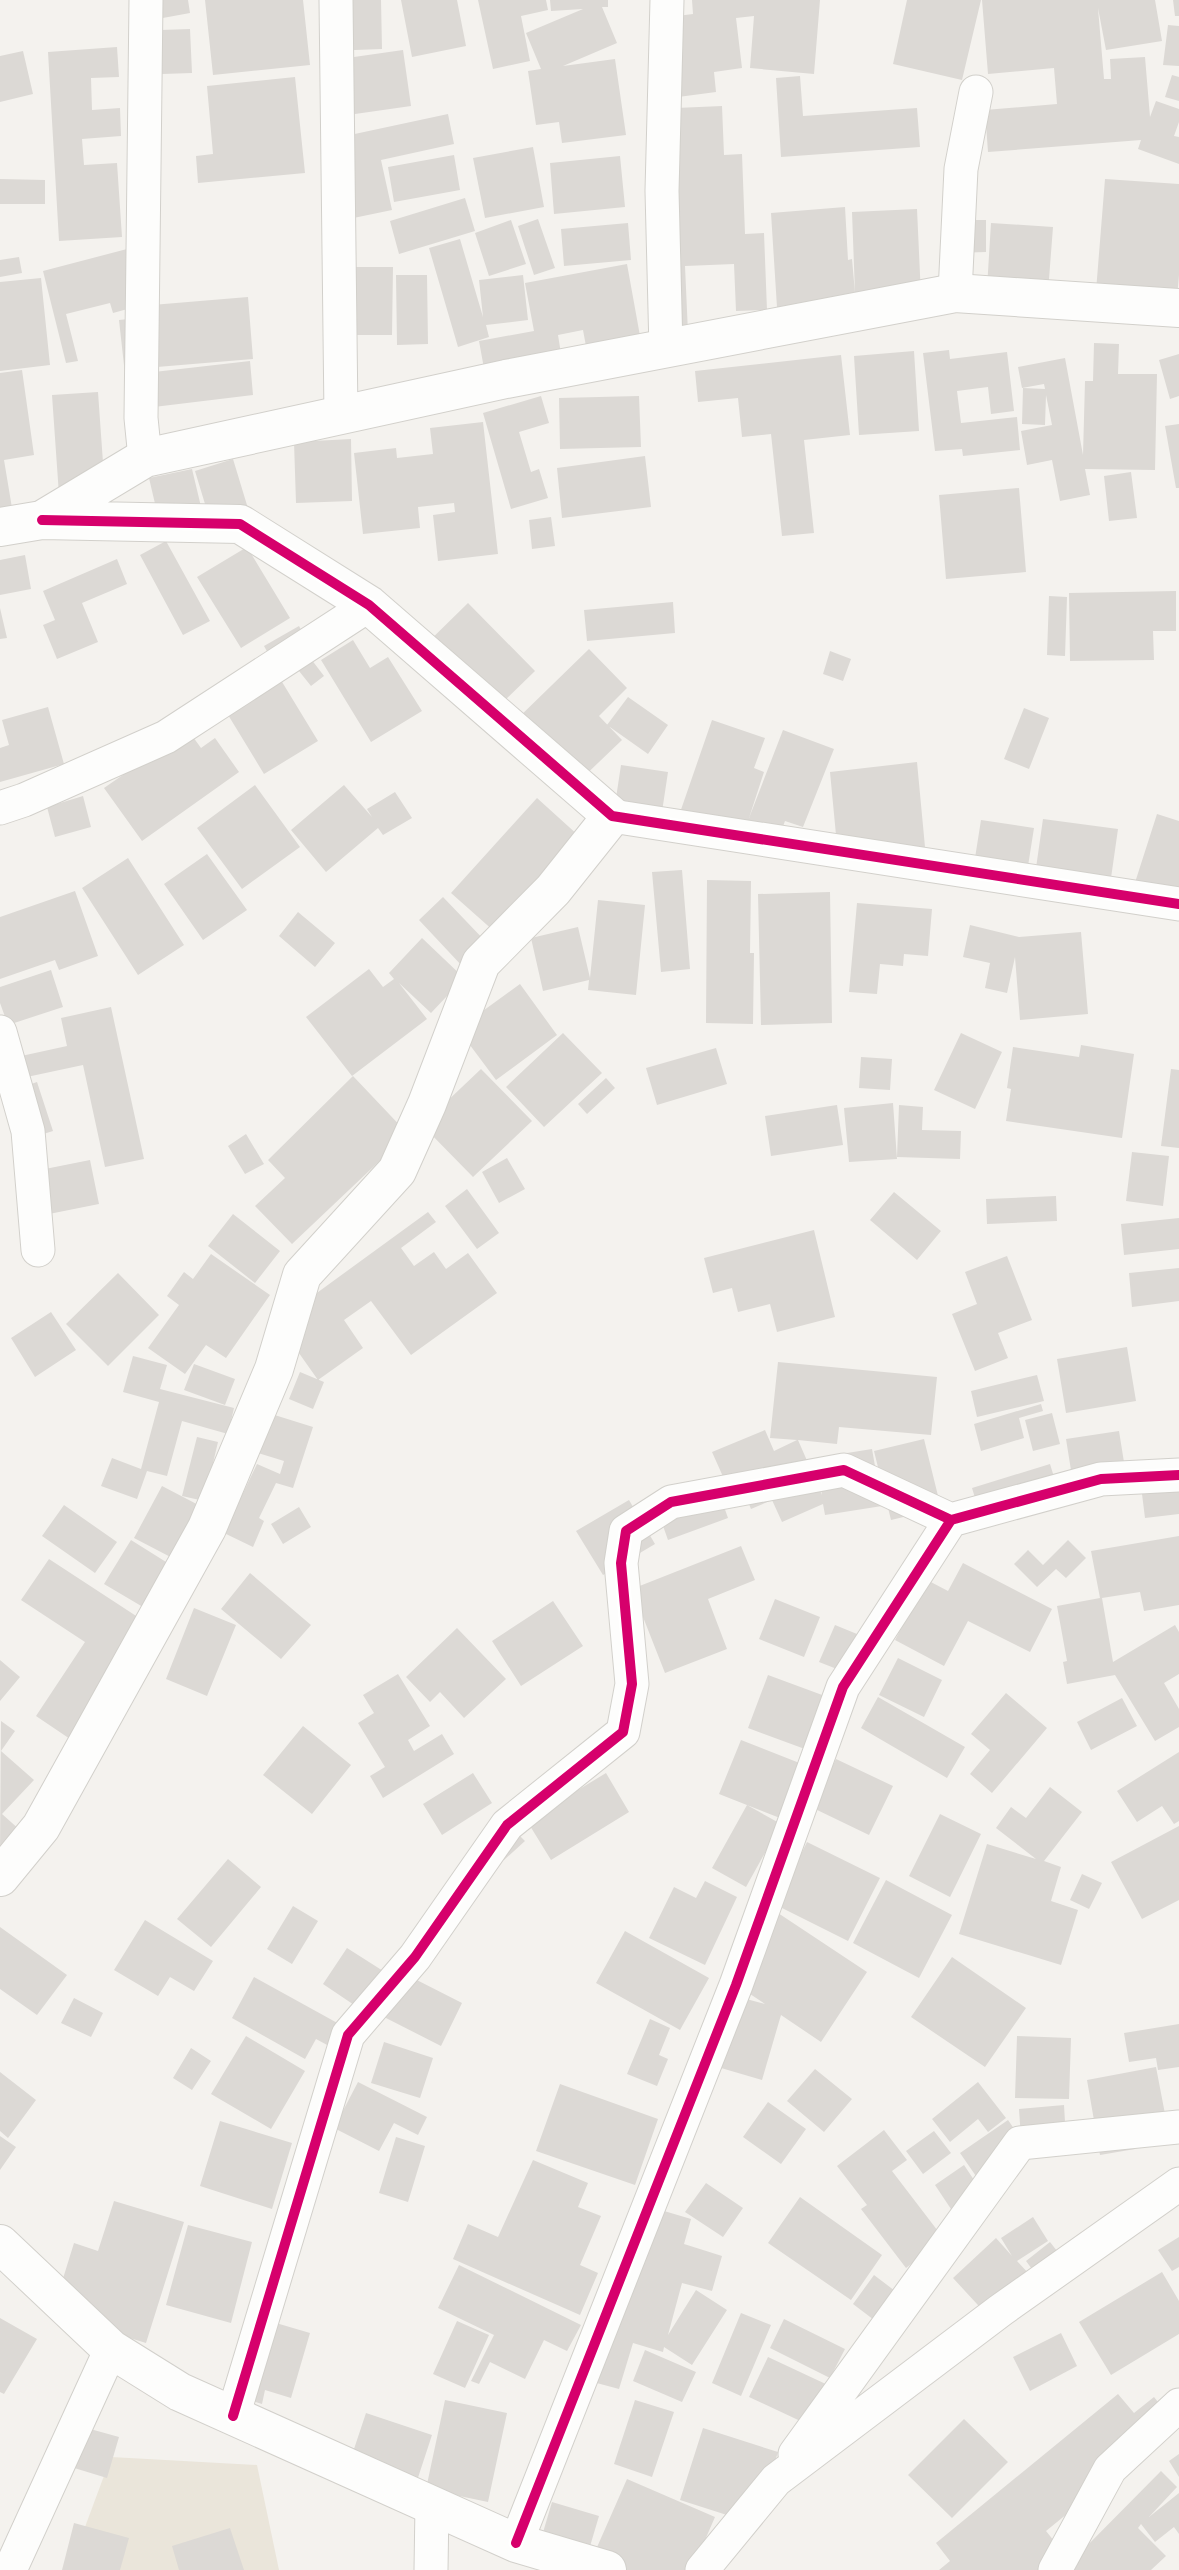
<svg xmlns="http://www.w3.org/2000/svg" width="1179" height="2570" viewBox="0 0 1179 2570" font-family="Commissioner,sans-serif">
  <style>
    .education { fill: #eae5da }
    .building { fill: #dcd9d5 }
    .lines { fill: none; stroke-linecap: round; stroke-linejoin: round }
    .minor-casing { stroke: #d2d0cb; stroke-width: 35 }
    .tertiary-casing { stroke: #d2d0cb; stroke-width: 40 }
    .minor { stroke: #fdfdfc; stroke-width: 33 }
    .tertiary { stroke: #fdfdfc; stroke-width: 38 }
    .cycleway-casing { stroke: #fff; stroke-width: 15 }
    .cycleway { stroke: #d6006c; stroke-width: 10 }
  </style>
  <rect width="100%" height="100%" fill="#f4f2ee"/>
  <!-- education -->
  <path class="education" d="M111,2457L257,2465L279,2570H69Z"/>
  <!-- building -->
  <path class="building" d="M136,0H188L190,13L141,22Z
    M205,0H303L310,65L213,75Z
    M327,0H381L382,49L328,51Z
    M401,0H457L466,46L412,57Z
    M478,0H546L548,10L521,16L530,61L493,69Z
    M550,0H608V7H602L617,43L563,66L615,59L626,135L562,143L559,122L536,125L528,71L541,69L526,33L583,9L551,11Z
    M692,0H820L814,74L750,68L754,16L736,18L742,68L714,72L716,92L663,99L653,19L693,14Z
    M907,0H981L962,80L893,64Z
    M982,0H1155L1162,41L1106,50L1098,8L1104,79H1111L1110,59L1145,57L1150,117L1156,101L1179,109V122L1174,136L1179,137V164L1138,149L1141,140L988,152L985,110L1057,104L1054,68L988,74Z
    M1173,0H1179V16H1175Z
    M1168,25L1179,26V66L1163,65Z
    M190,29L192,73L133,75L131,31Z
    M117,47L119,77L91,78L92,110L120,108L121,136L82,139L84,165L117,163L122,237L59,241L48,52Z
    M403,50L411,106L334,117L326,61Z
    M23,51L33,94L0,102V56Z
    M1172,75L1179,77V101L1165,97Z
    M800,76L803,116L917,108L920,147L781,157L776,78Z
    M295,77L305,173L198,183L196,156L213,154L207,86Z
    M722,106L724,155L742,154L745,234L764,233L767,310L736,311L734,264L685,266L688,333L662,335L653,109Z
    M448,114L454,144L381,160L392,210L339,221L322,141Z
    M533,147L544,207L485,218L473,158Z
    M454,155L460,190L394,202L388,167Z
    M620,156L625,207L554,214L550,163Z
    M0,179L45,180V204H0Z
    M1105,179L1179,184V275L1175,322L1094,316Z
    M465,198L475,231L399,254L390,221Z
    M845,207L848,260L852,259L855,293L852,212L917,209L921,296L778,323L771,213Z
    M538,219L555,268L534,275L518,226Z
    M511,220L526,264L489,276L475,233Z
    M953,220H986V252L953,253Z
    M628,223L631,260L564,266L561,229Z
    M991,223L1053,227L1048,292L987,288Z
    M460,239L483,317L479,280L523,275L528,320L486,325L489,337L458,347L429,248Z
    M127,249L142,305L113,313L110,303L66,314L78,361L66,363L43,271Z
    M19,257L22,273L0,277V260Z
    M627,264L642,347L588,357L583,330L558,335L562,360L485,374L479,341L534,331L525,283Z
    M338,267H393L392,335H337Z
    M396,275H427L428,344L397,345Z
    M41,278L50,365L0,371V282Z
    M248,297L253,359L157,367L152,305Z
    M148,317L154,372L250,361L253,395L129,410L119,320Z
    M1094,343L1119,344L1118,374H1157L1155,470L1085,469L1090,495L1060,501L1052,460L1027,465L1021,431L1052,425L1046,395L1045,425L1022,424L1023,388L1045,389L1044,384L1022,388L1018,367L1065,358L1083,455L1085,381H1093Z
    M949,350L950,359L1007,352L1014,411L991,414L988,387L957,391L961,423L1017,417L1020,450L963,456L962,449L935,451L923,353Z
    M914,351L919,431L859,435L854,356Z
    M1179,354V396L1170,399L1159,360Z
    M841,355L850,435L804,440L814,533L782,536L771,434L742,437L738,398L698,402L695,371Z
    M22,370L34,455L4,460L12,508L0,510V373Z
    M98,392L105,491L59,495L52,395Z
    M541,396L549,423L519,432L531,472L539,469L548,498L511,509L483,413Z
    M639,396L641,447L560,449L559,398Z
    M483,422L498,554L438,561L433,515L455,512L454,503L418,507L420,528L363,534L354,453L396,448L397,458L433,454L430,428Z
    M1179,424V488H1176L1165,426Z
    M351,439L352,501L296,503L294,442Z
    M645,456L651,507L562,518L557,468Z
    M233,459L250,515L212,527L195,471Z
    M192,469L203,515L160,525L149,478Z
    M1131,472L1137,518L1109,521L1104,476Z
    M1019,488L1026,572L946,579L939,495Z
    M551,517L555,546L532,549L529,520Z
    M166,541L210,621L183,635L140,555Z
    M247,547L290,618L241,648L197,577Z
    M25,555L31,589L0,595V560Z
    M117,559L127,584L82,603L98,642L57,659L43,625L55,620L43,591Z
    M1176,591V631H1153L1154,660L1070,661L1069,593Z
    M1049,596L1067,597L1065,656L1047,655Z
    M673,602L675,633L587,641L584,610Z
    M468,603L535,671L502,703L418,652Z
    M0,608L7,638L0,639Z
    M299,626L308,643L273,662L264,646Z
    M353,640L370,668L388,657L422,711L371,742L321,660Z
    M589,649L627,688L599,716L622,740L575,785L514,722Z
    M830,651L851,659L843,681L823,674Z
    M308,655L324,676L311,686L295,666Z
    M276,672L318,741L264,774L222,705Z
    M628,697L668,725L648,754L607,725Z
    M48,707L64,764L0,782V748L9,745L2,720Z
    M1024,708L1049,718L1029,769L1004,759Z
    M712,720L765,738L754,768L764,772L749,818L783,730L834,749L803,827L785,821L772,856L675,827Z
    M188,730L201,748L215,738L239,772L142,841L104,788Z
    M917,762L925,847L838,856L830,772Z
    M621,765L668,772L660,825L613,818Z
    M255,785L300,847L242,889L197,828Z
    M344,785L372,817L367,809L395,792L412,818L383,835L378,828L326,872L291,830Z
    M83,796L91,827L55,837L47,807Z
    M537,798L590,846L504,940L451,893Z
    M1157,814L1179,821V910L1131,895Z
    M1043,819L1118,829L1109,892L1034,882Z
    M981,820L1034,828L1025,885L972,877Z
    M207,854L247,910L203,940L164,884Z
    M128,858L184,945L138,975L82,888Z
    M682,870L690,969L661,972L652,872Z
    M707,880L751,881L750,953H754L753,1024L706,1023Z
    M75,891L98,956L59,970L55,960L0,979V917Z
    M830,892L832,1023L761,1025L758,894Z
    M443,897L488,944L463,967L419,920Z
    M598,900L645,905L636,995L588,990L589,980L543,991L531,938L578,927L590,978Z
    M857,903L932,909L928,956L904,954L903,966L880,964L877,994L849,992Z
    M298,912L335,943L315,967L279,936Z
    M970,925L1019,937L1081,932L1088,1014L1020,1020L1015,957L1007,993L985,988L990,963L963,957Z
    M422,938L464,978L431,1013L399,983L427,1019L352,1076L306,1017L369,969L383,987L394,979L389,973Z
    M51,970L63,1007L8,1025L0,1003V987Z
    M520,984L557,1035L496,1080L458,1029Z
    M111,1007L144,1159L105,1167L83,1065L8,1081L3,1060L67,1046L61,1018Z
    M563,1033L602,1073L544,1127L506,1087Z
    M961,1033L1002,1052L975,1109L934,1090Z
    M1081,1045L1134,1054L1122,1138L1006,1121L1011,1089L1007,1088L1013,1047L1079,1057Z
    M716,1048L727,1084L657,1105L646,1068Z
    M861,1057L892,1059L890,1090L859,1088Z
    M481,1069L532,1121L473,1177L422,1125Z
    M1171,1069L1179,1070V1148L1161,1146Z
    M353,1076L408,1134L292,1244L255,1206L285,1178L268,1160Z
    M606,1078L615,1088L587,1114L578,1104Z
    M37,1082L53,1131L27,1139L11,1091Z
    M893,1103L897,1159L849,1162L844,1108Z
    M837,1105L843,1145L771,1156L765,1116Z
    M899,1105L923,1107L922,1130L961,1131L960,1159L897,1157Z
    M246,1134L264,1164L245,1174L228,1146Z
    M1132,1152L1169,1156L1163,1206L1126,1201Z
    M507,1158L525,1189L499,1203L482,1172Z
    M90,1160L99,1204L44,1215L35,1171Z
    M467,1189L499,1233L477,1249L445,1206Z
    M894,1192L941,1231L917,1260L870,1220Z
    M1056,1196L1057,1221L987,1224L986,1199Z
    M428,1212L436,1222L401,1248L414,1266L434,1252L446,1269L468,1253L497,1293L411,1355L371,1301L344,1320L363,1348L318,1380L277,1322Z
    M233,1214L280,1251L255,1283L208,1246Z
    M1179,1218V1249L1124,1255L1121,1224Z
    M814,1230L835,1317L777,1332L770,1304L738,1312L732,1288L713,1293L704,1258Z
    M211,1254L270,1295L226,1358L206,1345L185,1374L148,1348L179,1305L167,1296L184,1272L193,1279Z
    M1007,1256L1032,1320L998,1333L1008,1358L975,1371L952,1314L977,1304L965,1272Z
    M1179,1268V1301L1132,1307L1129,1273Z
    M118,1273L159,1315L108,1366L66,1324Z
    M51,1312L76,1350L35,1377L11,1338Z
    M1127,1347L1136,1401L1066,1413L1057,1359Z
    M133,1356L167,1365L160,1389L234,1408L228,1434L182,1421L167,1476L147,1471L137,1499L101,1486L112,1458L141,1469L159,1402L123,1392Z
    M778,1362L937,1377L931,1435L839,1427L837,1444L798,1440L822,1495L816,1458L872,1449L882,1506L825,1515L823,1504L782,1522L772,1500L751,1509L741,1485L729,1490L712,1452L765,1430L774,1451L797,1440L770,1438Z
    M194,1364L235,1379L225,1405L184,1390Z
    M300,1372L324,1382L313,1409L289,1399Z
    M1037,1375L1044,1401L977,1417L971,1391Z
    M1041,1404L1043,1411L1019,1418L1024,1438L981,1451L974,1424Z
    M265,1412L313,1427L293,1488L276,1483L259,1518L264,1521L253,1547L224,1533L257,1464L280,1474L284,1461L252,1451Z
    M1052,1413L1060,1444L1033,1451L1025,1420Z
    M1119,1431L1127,1481L1074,1489L1066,1439Z
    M197,1437L218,1442L204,1501L182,1496Z
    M924,1439L941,1508L891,1520L874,1451Z
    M1050,1464L1062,1503L984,1527L972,1488Z
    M1179,1465V1514L1145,1518L1139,1470Z
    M716,1484L728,1518L668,1540L656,1506Z
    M162,1486L210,1511L182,1563L134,1538Z
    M629,1500L655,1544L603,1575L576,1531Z
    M64,1505L117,1542L95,1573L42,1536Z
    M299,1507L311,1527L283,1544L271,1524Z
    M1179,1536V1605L1144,1611L1140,1592L1102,1598L1113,1662L1175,1625L1179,1632V1674L1164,1683L1179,1709V1727L1155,1741L1115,1675L1067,1684L1063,1662L1067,1661L1057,1606L1100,1598L1091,1551Z
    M131,1540L174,1567L148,1610L104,1584Z
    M1068,1540L1086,1558L1066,1578L1056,1569L1037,1587L1014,1564L1028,1550L1043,1565Z
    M741,1546L755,1580L708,1599L727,1649L665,1673L632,1589Z
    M49,1559L153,1627L76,1743L36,1716L85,1642L21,1600Z
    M963,1563L1052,1609L1030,1652L968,1621L944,1666L895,1640L927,1580L948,1591Z
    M250,1573L311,1625L281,1659L221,1609Z
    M775,1599L820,1617L804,1657L759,1639Z
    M553,1601L583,1646L521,1686L492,1641Z
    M194,1608L236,1625L207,1696L166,1679Z
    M835,1625L857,1634L842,1671L819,1662Z
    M457,1628L506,1679L464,1718L440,1692L430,1702L406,1677Z
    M898,1658L942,1680L924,1717L879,1695Z
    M0,1660L20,1677L0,1701Z
    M398,1674L430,1726L408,1740L414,1751L442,1734L454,1754L383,1798L370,1776L385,1767L358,1723L374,1713L363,1695Z
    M768,1675L833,1699L813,1752L748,1728Z
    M1006,1693L1047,1728L992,1793L970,1774L990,1750L971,1734Z
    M878,1697L965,1747L947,1778L861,1728Z
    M1122,1698L1137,1726L1091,1750L1077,1722Z
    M1,1721L15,1731L1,1751L34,1780L2,1814L21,1831L0,1855Z
    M303,1726L351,1765L312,1814L263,1775Z
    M741,1740L802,1764L780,1818L719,1794Z
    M1179,1752V1821L1174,1824L1162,1806L1137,1822L1117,1791Z
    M836,1759L893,1786L869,1835L813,1808Z
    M473,1773L492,1803L442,1835L423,1804Z
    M606,1773L629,1812L551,1860L527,1821Z
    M1050,1787L1082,1812L1044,1861L1061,1867L1051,1901L1078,1910L1061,1965L959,1934L987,1844L1036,1859L996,1828L1011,1807L1026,1818Z
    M747,1805L781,1824L746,1887L712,1868Z
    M940,1814L981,1834L950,1897L909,1876Z
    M510,1826L525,1841L504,1860L490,1845Z
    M1179,1826V1900L1142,1919L1111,1862Z
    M807,1842L880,1878L848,1941L776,1905Z
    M228,1859L261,1887L211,1947L177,1919Z
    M1082,1874L1102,1883L1089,1909L1070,1900Z
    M886,1880L952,1915L919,1978L853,1943Z
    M705,1881L737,1897L705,1965L649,1938L674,1887L696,1898Z
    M293,1906L318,1921L292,1964L267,1949Z
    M778,1913L867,1972L821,2042L781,2015L762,2080L704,2063L724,1993L765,2004L732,1982Z
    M145,1920L213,1961L194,1991L170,1977L158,1996L114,1970Z
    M0,1927L67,1975L37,2015L0,1989Z
    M625,1931L709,1978L680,2030L596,1983Z
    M347,1948L391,1976L366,2013L323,1984Z
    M952,1957L1026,2008L985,2067L911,2017Z
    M405,1974L462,2003L441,2046L384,2017Z
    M254,1977L341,2025L329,2046L316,2039L305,2059L232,2018Z
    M74,1998L103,2013L91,2037L61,2023Z
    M650,2019L670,2028L659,2055L668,2059L657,2086L627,2074Z
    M1179,2024V2067L1158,2070L1156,2058L1129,2062L1124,2033Z
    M246,2036L305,2071L271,2129L211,2094Z
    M1017,2036L1071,2038L1069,2099L1015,2098Z
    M384,2042L433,2058L420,2098L371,2083Z
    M191,2048L211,2061L192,2090L173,2078Z
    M1156,2067L1165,2114L1134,2142L1135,2149L1100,2155L1087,2080Z
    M815,2069L852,2099L824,2132L787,2101Z
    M0,2072L36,2100L8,2138L0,2131Z
    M358,2082L427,2117L418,2135L394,2123L379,2151L334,2128Z
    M978,2082L1006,2118L988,2132L978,2119L950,2142L932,2119Z
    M560,2084L658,2119L635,2185L536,2151Z
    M768,2102L806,2129L781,2164L743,2137Z
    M1064,2105L1066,2139L978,2179L960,2153L1008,2120L1021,2139L1019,2109Z
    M220,2121L292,2143L272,2209L200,2186Z
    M884,2130L907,2160L892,2171L944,2239L906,2268L861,2209L867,2205L837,2166Z
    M934,2131L951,2153L923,2174L906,2151Z
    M0,2136L16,2147L0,2170Z
    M396,2137L425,2146L408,2202L379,2193Z
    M533,2160L588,2183L578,2207L601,2216L580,2265L598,2273L580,2315L453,2259L468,2224L498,2237Z
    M964,2165L984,2195L955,2215L935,2185Z
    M706,2183L743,2208L723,2237L685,2212Z
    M800,2197L882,2255L851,2300L768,2243Z
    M114,2201L184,2222L146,2343L52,2314L74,2243L98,2251Z
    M644,2205L691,2219L684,2244L722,2256L712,2291L682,2283L668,2335L696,2290L727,2310L692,2365L664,2347L663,2352L633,2343L619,2389L593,2382Z
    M1033,2217L1048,2241L1017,2261L1043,2289L1000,2329L953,2278L996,2238L1012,2256L1001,2238Z
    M188,2225L252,2242L231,2323L166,2305Z
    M1179,2237V2267L1172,2271L1158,2250Z
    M1050,2242L1068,2265L1043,2284L1026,2261Z
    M459,2265L581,2325L567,2351L544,2340L525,2379L490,2362L479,2384L471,2381L494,2335L438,2308Z
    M1162,2272L1179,2301V2334L1111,2375L1079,2322Z
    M874,2275L899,2294L878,2323L853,2304Z
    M741,2313L771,2325L741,2396L712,2383Z
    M0,2318L37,2339L4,2394L0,2392Z
    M259,2318L310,2333L291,2398L265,2390L262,2404L236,2396Z
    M784,2319L845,2349L830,2378L770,2348Z
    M457,2321L489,2335L465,2388L433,2374Z
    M1061,2333L1077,2366L1030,2391L1013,2357Z
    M645,2350L696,2372L682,2402L633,2381Z
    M768,2357L830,2386L811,2426L749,2397Z
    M1118,2394L1134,2413L1154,2397L1176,2425L1046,2531L1071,2562L1161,2471L1177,2487L1149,2517L1179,2493V2534L1174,2527L1155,2542L1141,2524L1138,2528L1166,2556L1151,2570H939L950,2561L936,2543Z
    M445,2400L507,2413L488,2502L426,2489Z
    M635,2400L674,2412L652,2477L614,2464Z
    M366,2413L432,2435L410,2502L348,2467Z
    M964,2419L1008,2462L952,2518L908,2475Z
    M83,2427L119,2437L107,2478L71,2467Z
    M703,2428L778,2452L755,2524L680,2500Z
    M1179,2454V2477L1169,2461Z
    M627,2479L715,2517L692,2570H587Z
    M552,2502L599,2516L583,2570L534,2563Z
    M74,2523L129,2538L120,2570H62Z
    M230,2528L244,2570H179L172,2546Z"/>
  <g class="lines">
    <!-- minor casing -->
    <g class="minor-casing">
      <path id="minor" d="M336,0L341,416
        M955,293L961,169L976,92
        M666,349L662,191L667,0
        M145,458L141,418L146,0
        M0,808L24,800L166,737L369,605
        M612,816L1179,904
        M0,1032L28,1131L38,1250
        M233,2416L348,2035L415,1957L507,1825L623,1732L632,1684L621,1563L626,1531L671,1502L844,1470L951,1520
        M795,2454L1020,2143L1179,2127
        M516,2543L736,1985L843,1687L951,1520L1101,1479L1179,1475
        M10,2570L111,2349
        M431,2570L432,2505
        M702,2570L776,2480L1001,2310L1179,2184
        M1055,2570L1110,2469L1179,2405"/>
    </g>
    <!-- tertiary casing -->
    <g class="tertiary-casing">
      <path id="tertiary" d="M0,527L42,520L145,458L506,379L955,293L1179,308
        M0,1877L41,1827L207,1528L274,1369L302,1275L397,1171L427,1104L481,963L553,890L612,816L369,605L240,524L42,520
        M0,2244L111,2349L180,2392L516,2543L607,2570"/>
    </g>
    <!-- minor -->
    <use href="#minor" class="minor"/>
    <!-- tertiary -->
    <use href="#tertiary" class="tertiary"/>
    <!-- cycleway casing -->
    <g class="cycleway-casing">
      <path id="cycleway" d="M42,520L240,524L369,605L612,816L1179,904
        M233,2416L348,2035L415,1957L507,1825L623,1732L632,1684L621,1563L626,1531L671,1502L844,1470L951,1520
        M516,2543L736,1985L843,1687L951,1520L1101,1479L1179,1475"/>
    </g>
    <!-- cycleway -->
    <use href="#cycleway" class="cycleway"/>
  </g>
</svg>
